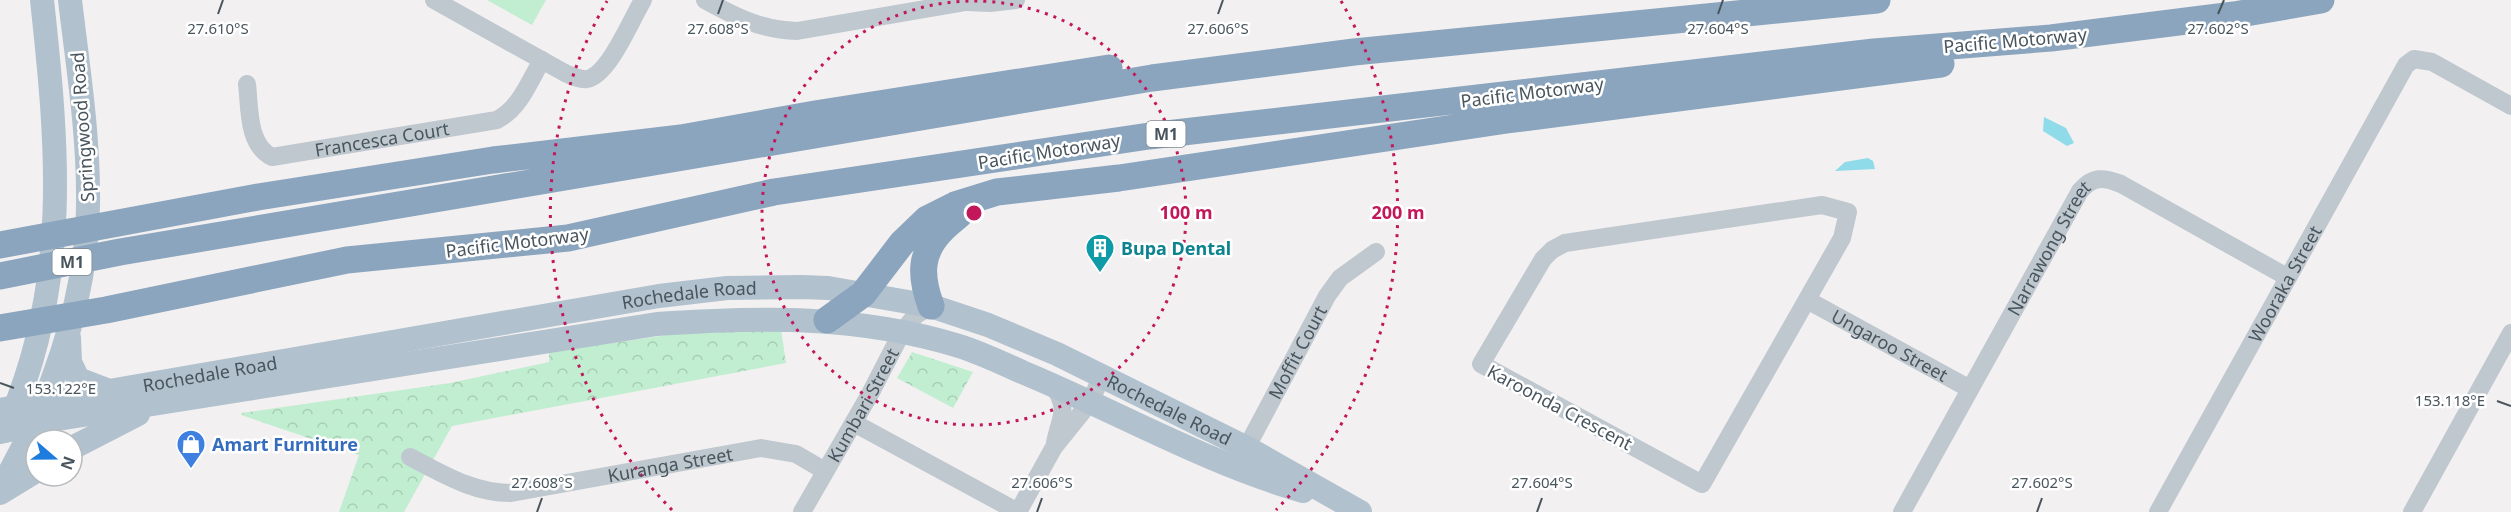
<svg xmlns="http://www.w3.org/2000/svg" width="2511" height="512" viewBox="0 0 2511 512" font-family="'Noto Sans',sans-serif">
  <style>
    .park { fill: url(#park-crowns) }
    .garden { fill: #c1eed0 }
    .water { fill: #8fdbea }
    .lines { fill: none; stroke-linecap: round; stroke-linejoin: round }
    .minor { stroke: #bfc8cf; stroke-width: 18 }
    .major { stroke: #b1c1ce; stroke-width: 24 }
    .highway { stroke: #8aa5bd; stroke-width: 27 }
    .ticks { fill: none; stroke: #49555d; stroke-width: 2 }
    .ring { fill: none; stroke: #c2185b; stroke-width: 3; stroke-dasharray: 3 6 }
    .labels { text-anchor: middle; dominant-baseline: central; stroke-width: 5; stroke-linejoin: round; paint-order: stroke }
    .shield { fill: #fff; stroke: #80888e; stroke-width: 1.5 }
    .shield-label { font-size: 16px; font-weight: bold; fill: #49555d }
    .street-label { font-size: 18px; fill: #49555d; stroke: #fff }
    .culture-label { font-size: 18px; font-weight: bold; fill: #0d838f; stroke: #fff; text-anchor: start }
    .shop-label { font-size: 18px; font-weight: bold; fill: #366cbe; stroke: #fff; text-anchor: start }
    .ticks-label { font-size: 15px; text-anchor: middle; fill: #49555d; stroke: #fff; stroke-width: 5; stroke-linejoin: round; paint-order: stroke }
    .centre { fill: #c2185b; stroke: #fff; stroke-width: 3 }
    .ring-label { font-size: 18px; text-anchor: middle; font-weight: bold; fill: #c2185b; stroke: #fff; stroke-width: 5; stroke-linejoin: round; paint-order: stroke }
  </style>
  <defs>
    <pattern id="park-crowns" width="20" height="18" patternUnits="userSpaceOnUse" patternTransform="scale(1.5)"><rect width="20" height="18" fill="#c1eed0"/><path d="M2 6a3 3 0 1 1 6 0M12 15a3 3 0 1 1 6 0" fill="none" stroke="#a7ceb5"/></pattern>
  </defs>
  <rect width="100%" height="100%" fill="#f3f0f1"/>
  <!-- park -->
  <path class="park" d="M781,329L786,363L452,426L404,512H339L359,455L241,415L242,413L450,383L549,362V352L689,332Z
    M912,352L973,372L953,408L897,378Z"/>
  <!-- garden -->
  <path class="garden" d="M487,0H546L532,25Z"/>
  <!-- water -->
  <path class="water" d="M2044,117L2066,128L2074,143L2067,146L2043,131Z
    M1868,158L1873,161L1875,169L1835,171L1845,162Z"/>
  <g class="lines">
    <!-- minor -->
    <g class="minor">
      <path d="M434,0L565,73C572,76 580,80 587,79C609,75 632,18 643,0"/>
      <path d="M705,0C736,17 761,30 797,31L966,2"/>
      <path d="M971,0L966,2L990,3L1016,0"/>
      <path id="s1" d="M247,84C250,109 247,144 272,157L497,120C520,108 529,82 542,60"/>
      <path d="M1822,205L1848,212L1842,238L1702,484L1481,364L1543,259L1552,250L1565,243Z"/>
      <path id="s2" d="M1809,301L1970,389"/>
      <path d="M1053,385C1070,411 1060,416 1055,443"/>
      <path d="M854,423L1018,512"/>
      <path id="s3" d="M410,457C443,474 473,493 511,493L761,448L796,454L825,471"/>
      <path id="s4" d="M1241,458L1327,296L1340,278L1376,252"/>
      <path id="s5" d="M802,512L870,394L902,332L916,315L931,306"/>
      <path d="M1018,512L1054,447L1091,401L1101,377"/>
      <path id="s6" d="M1902,512L2080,191C2093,176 2103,177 2121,184L2287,277"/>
      <path id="s7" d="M2158,512L2406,65L2414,59L2432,62L2511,106"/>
      <path d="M2412,512L2511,333"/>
    </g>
    <!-- major -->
    <g class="major">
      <path d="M69,338L70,362L78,379L109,391"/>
      <path id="s8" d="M0,410L659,296L727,288L802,287L828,288L931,306L988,325L1057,354L1247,448L1360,512"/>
      <path d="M10,420C70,280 58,147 42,0"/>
      <path d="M0,432L58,419L657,324C761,317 858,315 959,346C981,353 1002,363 1022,372C1116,411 1206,463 1303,491"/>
      <path d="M72,448L138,414"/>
      <path d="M0,489C49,407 87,302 88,205C89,136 78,68 70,0"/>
      <path d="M0,493L36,471"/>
    </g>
    <!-- highway -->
    <path class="highway" d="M0,245L258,197L493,160L681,138L815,114L1109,68
      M0,276L120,252L1152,78L1354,52L1877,0
      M931,306C920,276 919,252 944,228C951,221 959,216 966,208
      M827,320L863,294L902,243L927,219L955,205L997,192L1119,178L1507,120L1941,64
      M0,328L106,310L347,260L568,238L774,192L1149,136L1874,52L2051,38L2234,15L2321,0"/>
  </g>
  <!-- ticks -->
  <path class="ticks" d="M218,14L223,0M718,14L723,0M1218,14L1223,0M1718,14L1723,0M2218,14L2224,0M0,383L14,388M2497,401L2511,406M537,512L542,498M1037,512L1042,498M1537,512L1542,498M2037,512L2042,498"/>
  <!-- distance rings -->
  <g class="ring">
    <circle cx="974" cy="213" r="212"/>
    <path d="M672 510A424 424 0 0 1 607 1M1341 1A424 424 0 0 1 1276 510"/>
  </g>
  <!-- icons -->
  <defs>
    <g id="building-pin" transform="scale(1.5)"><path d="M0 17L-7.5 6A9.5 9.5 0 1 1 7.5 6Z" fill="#0f9aa8" stroke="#fff"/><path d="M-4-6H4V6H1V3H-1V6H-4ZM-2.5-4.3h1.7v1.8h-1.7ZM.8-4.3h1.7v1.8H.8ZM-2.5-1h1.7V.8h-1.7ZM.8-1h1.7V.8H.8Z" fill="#fff"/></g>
    <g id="shop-pin" transform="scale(1.5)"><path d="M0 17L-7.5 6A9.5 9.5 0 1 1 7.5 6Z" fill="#3f7fe0" stroke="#fff"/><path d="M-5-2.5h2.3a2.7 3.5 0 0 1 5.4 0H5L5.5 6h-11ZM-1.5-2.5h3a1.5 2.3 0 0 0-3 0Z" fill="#fff"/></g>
  </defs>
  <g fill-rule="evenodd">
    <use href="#building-pin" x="1100" y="248"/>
    <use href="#shop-pin" x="191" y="444"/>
  </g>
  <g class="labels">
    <!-- shield labels -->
    <g class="shield">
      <rect x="1146.5" y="121" width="39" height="26" rx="4.5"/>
      <rect x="52.5" y="249" width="39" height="26" rx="4.5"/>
    </g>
    <g class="shield-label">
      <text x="1166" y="134">M1</text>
      <text x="72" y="262">M1</text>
    </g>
    <!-- street labels -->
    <g class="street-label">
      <text transform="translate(2015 40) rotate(-5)">Pacific Motorway</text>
      <text transform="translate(1532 92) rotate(-7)">Pacific Motorway</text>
      <text transform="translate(82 127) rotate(-94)">Springwood Road</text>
      <text stroke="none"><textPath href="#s1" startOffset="192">Francesca Court</textPath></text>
      <text transform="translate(1049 151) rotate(-9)">Pacific Motorway</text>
      <text transform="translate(517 242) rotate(-7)">Pacific Motorway</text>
      <text stroke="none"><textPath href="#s6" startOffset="302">Narrawong Street</textPath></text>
      <text stroke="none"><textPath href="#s7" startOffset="261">Wooraka Street</textPath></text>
      <text stroke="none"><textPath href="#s8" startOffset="699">Rochedale Road</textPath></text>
      <text stroke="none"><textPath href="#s2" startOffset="92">Ungaroo Street</textPath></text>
      <text stroke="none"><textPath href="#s4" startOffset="120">Moffit Court</textPath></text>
      <text stroke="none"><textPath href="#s8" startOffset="213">Rochedale Road</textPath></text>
      <text stroke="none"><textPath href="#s5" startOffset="123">Kumbari Street</textPath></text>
      <text transform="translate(1560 407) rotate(28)">Karoonda Crescent</text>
      <text stroke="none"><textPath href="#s8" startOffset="1203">Rochedale Road</textPath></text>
      <text stroke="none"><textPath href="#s3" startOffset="270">Kuranga Street</textPath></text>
    </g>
    <!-- culture labels -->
    <g class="culture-label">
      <text x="1121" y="248">Bupa Dental</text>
    </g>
    <!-- shop labels -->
    <g class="shop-label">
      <text x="212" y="444">Amart Furniture</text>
    </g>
  </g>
  <g class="ticks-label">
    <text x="1718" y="34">27.604°S</text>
    <text x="2218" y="34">27.602°S</text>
    <text x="218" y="34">27.610°S</text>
    <text x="718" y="34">27.608°S</text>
    <text x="1218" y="34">27.606°S</text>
    <text x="61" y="394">153.122°E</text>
    <text x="2450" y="406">153.118°E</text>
    <text x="542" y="488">27.608°S</text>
    <text x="1042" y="488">27.606°S</text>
    <text x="1542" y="488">27.604°S</text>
    <text x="2042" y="488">27.602°S</text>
  </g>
  <circle cx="974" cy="213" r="9" class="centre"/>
  <g class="ring-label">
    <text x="1186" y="219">100 m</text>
    <text x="1398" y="219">200 m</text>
  </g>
  <!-- north arrow -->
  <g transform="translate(54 458) rotate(110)"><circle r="28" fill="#ffffff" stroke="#b6bbbe" stroke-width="1.5"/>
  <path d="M0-4.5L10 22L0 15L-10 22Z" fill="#1e7cdf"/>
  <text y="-9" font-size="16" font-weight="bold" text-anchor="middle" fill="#49555d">N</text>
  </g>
</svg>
